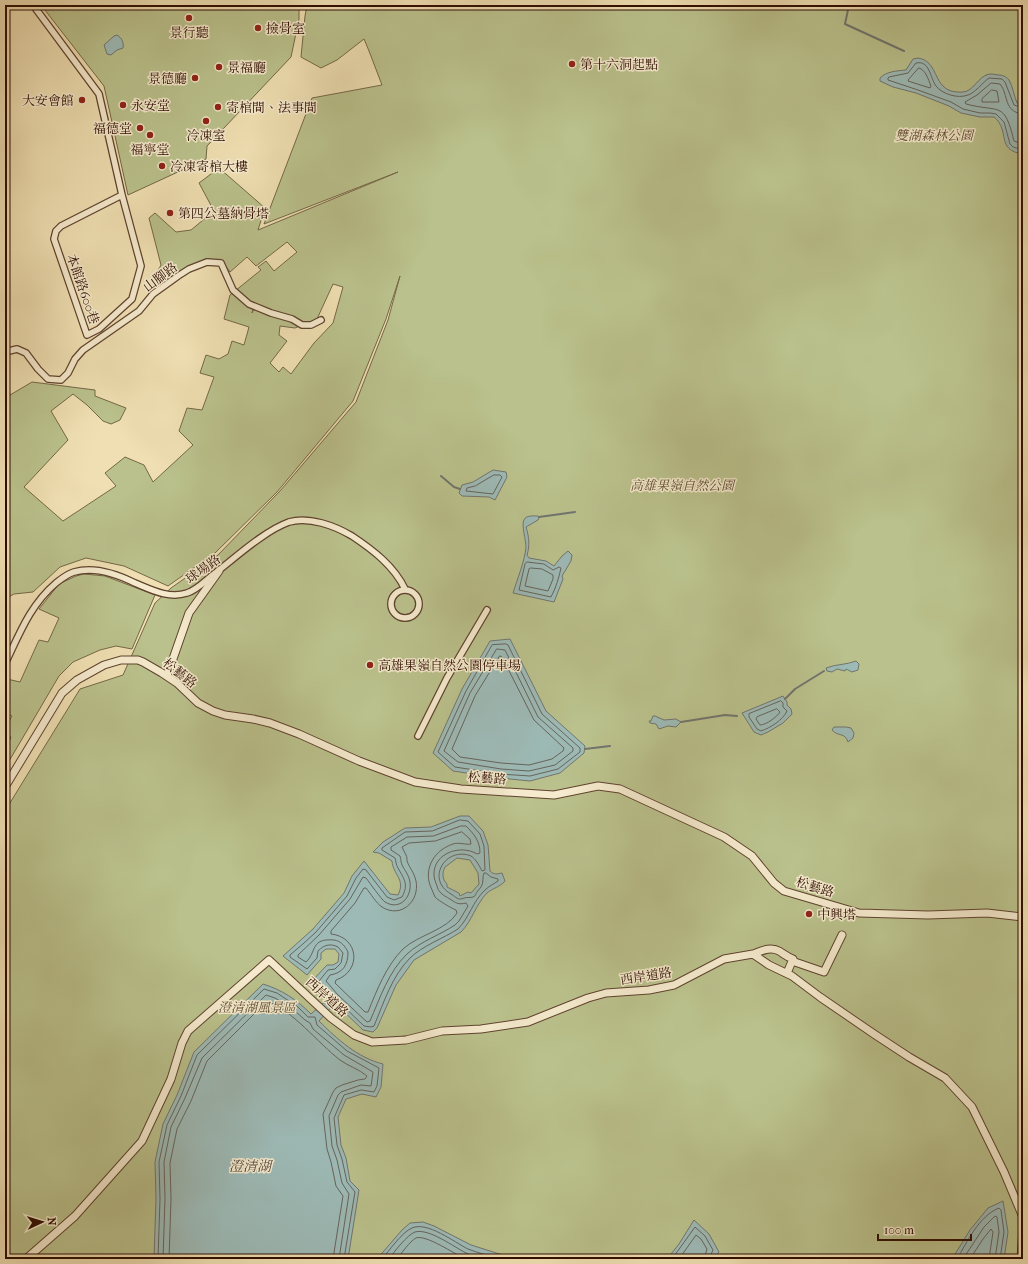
<svg xmlns="http://www.w3.org/2000/svg" width="1028" height="1264" viewBox="0 0 1028 1264" font-family="'IM FELL French Canon','Noto Serif TC',serif">
  <style>
    .green { fill: #bac18c; stroke: #746747; fill-rule: evenodd }
    .water { fill: #9dbab6; stroke: #71756e; fill-rule: evenodd }
    .lines { fill: none; stroke-linecap: round; stroke-linejoin: round }
    .shore { stroke: #66645c; stroke-width: 1 }
    .stream { stroke: #71756e; stroke-width: 2 }
    .minor-casing { stroke: #5f422e; stroke-width: 8 }
    .tertiary-casing { stroke: #5f422e; stroke-width: 9 }
    .minor { stroke: #f5eacd; stroke-width: 5.5 }
    .tertiary { stroke: #f5eacd; stroke-width: 7 }
    .poi-dot { fill: #8f2418; stroke: #f5eacd; stroke-width: 1.5 }
    .labels { text-anchor: middle; dominant-baseline: central; stroke-width: 3; stroke-linejoin: round; paint-order: stroke }
    .poi-label { font-size: 13px; fill: #2f0d02; stroke: #f5eacd; text-anchor: start }
    .park-label { font-size: 13px; font-style: italic; fill: #604c32; stroke: #f5eacd }
    .street-label { font-size: 13px; fill: #2f0d02; stroke: #f5eacd }
    .water-label { font-size: 14px; font-style: italic; fill: #564a41; stroke: #f5eacd }
  </style>
  <rect width="100%" height="100%" fill="#efdfb2"/>
  <filter id="stains"><feTurbulence type="fractalNoise" baseFrequency=".005" numOctaves="4"/><feColorMatrix values="0 0 0 0 .2 0 0 0 0 .09 0 0 0 0 .02 0 0 0 .5 -.17"/></filter>
  <radialGradient id="worn" r=".72"><stop offset=".6" stop-color="#630" stop-opacity="0"/><stop offset="1" stop-color="#630" stop-opacity=".3"/></radialGradient>
  <!-- green -->
  <path class="green" d="M41,5H299V19L291,57L207,146L206,159L128,195L104,86Z
    M307,5H1023V1259H5V811L80,689L123,675L155,603L171,588L218,555L280,491L356,402L388,320L400,276L386,319L353,401L277,492L215,553L168,586L124,566L86,558L60,567L33,592L14,594L5,599V398L32,382L95,390V396L126,408L120,420L111,424L103,421L87,405L73,394L51,411L68,440L24,487L63,521L116,486L105,473L125,457L144,465L153,482L193,445L179,431L187,408L202,410L214,377L200,373L206,355L219,359L228,354L232,341L244,345L249,327L224,319L230,295L261,270L258,267L266,261L274,271L297,252L287,242L256,266L247,257L230,272L221,260L206,259L189,267L160,285L156,283L155,276L161,265L149,218L155,213L176,232L191,230L214,211L199,183L219,168L265,208L258,230L398,172L264,224L312,98L382,85L369,51L364,39L337,60L321,68L301,57L305,16ZM333,284L343,287L333,323L314,343L291,374L283,367L279,372L270,363L287,341L279,335L280,326L295,328L302,325L255,307L252,313L254,306L305,324L317,319Z
    M84,574L105,576L155,595L132,649L116,646L100,650L73,662L59,676L5,768V752L11,737L5,734V728L12,716L5,713V682L7,679L20,682L39,640L48,642L59,618L39,609L59,584L76,576Z"/>
  <!-- water -->
  <path class="water" d="M117,35C122,38 124,43 123,48L117,50L111,55L107,54L104,45L114,36Z
    M918,58C938,61 933,85 951,91C956,92 962,93 967,91C975,88 981,73 992,74C994,74 996,75 998,75C1002,75 1006,76 1009,80C1013,87 1014,96 1017,103L1023,105V154C995,150 1011,131 994,117H980L961,113L949,106L916,93L893,87L880,81V78C887,71 897,71 906,70L913,59Z
    M493,470L506,472L507,477L495,500L489,497L462,496L459,493L462,485L473,482Z
    M538,516L539,518L538,520L526,527C529,536 530,546 527,555L529,558L546,561L554,566L562,556L568,551L572,555L571,561L562,576L563,579L554,602L513,593C517,580 525,560 526,547C526,540 521,524 524,520C526,515 534,516 538,516Z
    M510,639L546,711L585,746L584,753L560,773L530,781L500,778L453,771L433,753L462,689L490,641Z
    M856,661L859,664L858,670L852,672L846,669L845,671L837,669L832,672L827,671L826,668C836,664 846,665 856,661Z
    M783,696L787,702V705L791,709L792,714L783,723L768,732L761,735L754,732L742,713Z
    M653,716H655L664,720L676,719L681,722L676,727L668,726L659,729L656,724L650,723L649,721H651Z
    M834,727H846L851,728L854,733L853,738L848,742C845,732 838,737 832,730Z
    M460,816H469L483,831L488,845L490,871C494,875 497,874 502,873L505,881C500,887 493,888 487,893C476,904 472,921 461,932L414,960L396,985L377,1028L373,1032L363,1030L335,1003L319,1021C337,1039 358,1058 383,1064L381,1087L376,1097L362,1094L346,1099L338,1117L341,1145L346,1158L350,1181L359,1190L348,1259H154L156,1199L155,1162L163,1124L177,1095L194,1052L263,984C282,990 296,999 311,1014L329,998L312,981L327,965H333L338,962L339,954L335,949H326L321,953V959L307,975L283,956L313,929L344,893L352,876L364,861L390,894L398,895C406,879 393,875 392,861L379,853L373,852L383,842L405,828L431,827ZM457,858L470,860L478,873L479,884L471,893L468,892L460,896L459,893L447,887V884C442,879 442,873 445,867Z
    M1003,1201L1008,1232L1004,1259H952L970,1230L988,1208Z
    M694,1220L709,1234L719,1252L712,1259H667L679,1244Z
    M423,1222L434,1226L471,1245L509,1257V1259H377L402,1230L410,1223Z"/>
  <g class="lines">
    <!-- shore -->
    <path class="shore" d="M919,68C926,70 928,79 931,86L930,88L908,81L909,79Z
      M992,90L997,91L999,102H982V99Z
      M1023,108L1014,105L1005,82L1002,79L989,78C982,83 975,93 968,95C958,99 942,94 936,86C930,78 930,60 916,63L908,73L889,77L888,78V80L918,90L951,102L963,109L980,113H990L996,114L1004,122L1010,144L1013,147L1023,150
      M1023,114C1003,112 1009,95 1000,84L991,83L977,95L965,102L966,104C1000,113 1004,100 1014,141L1023,144
      M494,475H500L502,477L493,494L466,491L467,488L475,486Z
      M527,562L544,564L553,570L559,567L561,568C559,577 556,588 551,597L519,590L525,564Z
      M531,568L542,569L553,575V579L548,591L525,586L529,569Z
      M506,644L508,645L542,714L580,748V752L558,769L530,776L500,774L455,767L438,752L466,691L492,645Z
      M497,649L505,650L538,717L573,748V751L555,765L529,771L501,769L458,762L444,751L470,693Z
      M500,656L502,657L534,720L564,748L563,751L552,759L529,765L501,763L460,757L452,749L475,696Z
      M781,701L783,703V707L787,711C783,720 770,728 761,731L757,729L749,717V714Z
      M777,709L780,712C777,717 766,725 760,725L756,719L757,717Z
      M460,820L468,821L480,834L484,846L485,870L482,871C480,867 476,859 471,856C446,846 425,879 451,894C456,897 458,901 464,898C468,897 470,898 473,897C477,895 475,894 477,892C478,890 480,889 481,887C484,883 482,877 484,873H486L491,877L498,879V881C494,884 489,886 485,890C473,901 469,918 458,929C444,938 422,946 410,958C392,976 384,1002 374,1026L371,1027L364,1026L338,1001L334,999L332,995L319,981L328,970L335,969L341,963L343,953L338,947C330,943 324,945 318,951L317,958L307,969L290,957V955L304,943L316,932L347,896L356,878L363,869L366,870L387,897L394,900L402,897C409,884 404,879 398,868C396,865 396,861 395,858L382,850V848L405,832L432,831Z
      M461,826H466C474,834 480,841 480,853L477,854C461,844 433,853 434,875C434,879 436,883 437,886C438,889 438,890 440,892C442,895 447,897 450,899C456,903 458,905 466,903L468,906L459,921L455,925C440,935 421,941 407,954C389,971 380,998 370,1021L367,1022L338,995L326,981L330,975C343,973 348,965 348,952C345,946 341,941 334,940C310,938 317,952 306,962L298,957V955L319,935L350,899L363,877L366,878C370,883 381,899 385,902C400,911 412,897 410,882C409,875 405,871 402,865C401,863 401,859 400,856L391,850V847L407,837L433,836Z
      M462,832L470,839L471,844C465,845 459,842 453,844C435,850 424,867 430,885C432,889 433,893 435,897C439,901 451,908 456,910L457,913C447,930 418,935 403,949C386,966 377,990 368,1012H365L335,983L336,980C362,971 359,937 331,934V931L355,903L364,888H366C371,894 376,903 382,907C401,919 420,901 416,881C414,872 409,867 407,861C407,859 407,857 406,855C405,852 403,850 402,847L409,843L435,841Z
      M158,1259L160,1199L159,1162L167,1125L181,1096L197,1055L264,989L277,993L298,1007L308,1017H315L317,1025L347,1051L379,1068L377,1086L374,1092L361,1090L344,1095L334,1118L337,1145L342,1159L347,1182L355,1192L344,1259
      M163,1259L165,1199L164,1162L171,1127L185,1098L202,1058L266,995L275,998L295,1011L305,1020L310,1023L313,1029L344,1055L373,1072L371,1086L361,1085L341,1092L338,1095L329,1116L332,1146L337,1160L342,1183L349,1194L339,1259
      M169,1259L171,1199L170,1163L177,1129L191,1101L207,1061L267,1001C291,1009 319,1044 340,1060C348,1066 359,1069 367,1076L365,1079L358,1080L342,1085L336,1088L333,1092L323,1114L327,1149L331,1162L336,1186L343,1196L333,1259
      M382,1259C389,1251 402,1232 412,1228C427,1221 454,1242 468,1249C478,1253 490,1256 501,1259
      M389,1259C394,1252 407,1235 415,1232C429,1228 454,1247 466,1253C472,1256 478,1257 484,1259
      M397,1259C401,1254 410,1241 416,1238C425,1234 455,1254 465,1259
      M672,1259L695,1227L705,1236L713,1250L709,1259
      M679,1259L696,1235L701,1239L707,1249L704,1259
      M957,1259C967,1242 979,1216 999,1208L1001,1210L1004,1232L1000,1259
      M963,1259L984,1227L995,1216L997,1217L999,1232L995,1259
      M970,1259L983,1239L991,1229L993,1232L989,1259"/>
    <!-- stream -->
    <path class="stream" d="M849,5L845,24L904,51
      M441,476L454,487L460,489
      M539,517L575,512
      M785,699L795,689L824,671
      M681,722L725,715L737,716
      M585,749L610,746"/>
    <!-- minor casing -->
    <g class="minor-casing">
      <path id="minor" d="M33,5L99,94L122,195L141,266L132,299L99,329L87,335L54,239L56,231L61,226L122,195
        M5,352L17,349L26,353L38,369L48,379L61,380L68,373L75,359L83,350L139,311L153,294L178,276L189,269L207,262L221,263L233,290L249,304L271,313L292,319L302,325H311L321,320
        M391 604a14 14 0 1 1 28 0a14 14 0 1 1-28 0Z
        M5,664C19,635 30,605 56,583C61,579 67,574 74,572C94,566 117,574 135,583C152,590 169,599 187,593C197,590 206,580 214,574C235,558 264,531 289,522C309,516 335,526 352,536C373,550 394,566 405,589
        M418,736L447,678L487,610"/>
    </g>
    <!-- tertiary casing -->
    <g class="tertiary-casing">
      <path id="tertiary" d="M167,676L189,613L219,571
        M5,787L62,693L77,680L104,665L121,660H138L143,662L162,673L177,683L198,703L213,711L225,715L253,719L270,723L299,734L359,761L415,782L461,789L554,795L598,786L620,789L724,837L752,856L774,883L784,891L859,913L928,915L987,913L1023,917
        M753,954C761,951 771,946 779,951C784,954 787,957 793,959L787,973
        M792,961L824,972L842,935
        M26,1259L75,1216L142,1141L171,1079L182,1043L188,1031L269,960L331,1018L354,1035L372,1042L406,1040L442,1031L481,1029L528,1022L588,998L606,993L649,990L674,985L724,959L753,954L769,965L792,976L820,997L874,1034L909,1057L945,1078L972,1107L1004,1172L1023,1217
        M1021,1259L1023,1228"/>
    </g>
    <!-- minor -->
    <use href="#minor" class="minor"/>
    <!-- tertiary -->
    <use href="#tertiary" class="tertiary"/>
  </g>
  <!-- markers -->
  <g class="poi-dot">
    <circle cx="189" cy="18" r="4"/>
    <circle cx="258" cy="28" r="4"/>
    <circle cx="572" cy="64" r="4"/>
    <circle cx="219" cy="67" r="4"/>
    <circle cx="195" cy="78" r="4"/>
    <circle cx="82" cy="100" r="4"/>
    <circle cx="123" cy="105" r="4"/>
    <circle cx="218" cy="107" r="4"/>
    <circle cx="206" cy="121" r="4"/>
    <circle cx="140" cy="128" r="4"/>
    <circle cx="150" cy="135" r="4"/>
    <circle cx="162" cy="166" r="4"/>
    <circle cx="170" cy="213" r="4"/>
    <circle cx="370" cy="665" r="4"/>
    <circle cx="809" cy="914" r="4"/>
  </g>
  <g class="labels">
    <!-- poi labels -->
    <g class="poi-label">
      <text x="266" y="28">撿骨室</text>
      <text x="189" y="32" text-anchor="middle">景行聽</text>
      <text x="580" y="64">第十六洞起點</text>
      <text x="227" y="67">景福廳</text>
      <text x="187" y="78" text-anchor="end">景德廳</text>
      <text x="74" y="100" text-anchor="end">大安會館</text>
      <text x="131" y="105">永安堂</text>
      <text x="226" y="107">寄棺間、法事間</text>
      <text x="132" y="128" text-anchor="end">福德堂</text>
      <text x="206" y="135" text-anchor="middle">冷凍室</text>
      <text x="150" y="149" text-anchor="middle">福寧堂</text>
      <text x="170" y="166">冷凍寄棺大樓</text>
      <text x="178" y="213">第四公墓納骨塔</text>
      <text x="378" y="665">高雄果嶺自然公園停車場</text>
      <text x="817" y="914">中興塔</text>
    </g>
    <!-- park labels -->
    <g class="park-label">
      <text x="934" y="135">雙湖森林公園</text>
      <text x="682" y="485">高雄果嶺自然公園</text>
      <text x="257" y="1007">澄清湖風景區</text>
    </g>
    <!-- street labels -->
    <g class="street-label">
      <text transform="translate(160 277) rotate(-37)">山腳路</text>
      <text transform="translate(83 289) rotate(71)">本館路600巷</text>
      <text transform="translate(203 569) rotate(-36)">球場路</text>
      <text transform="translate(180 673) rotate(38)">松藝路</text>
      <text transform="translate(487 778) rotate(4)">松藝路</text>
      <text transform="translate(815 887) rotate(17)">松藝路</text>
      <text transform="translate(646 976) rotate(-9)">西岸道路</text>
      <text transform="translate(327 997) rotate(42)">西岸道路</text>
    </g>
    <!-- water labels -->
    <g class="water-label">
      <text x="250" y="1166">澄清湖</text>
    </g>
  </g>
  <!-- margin -->
  <rect width="1028" height="1264" fill="none" stroke="#efdfb2" stroke-width="20"/>
  <rect x="6" y="6" width="1016" height="1252" fill="none" stroke="#2f0d02" stroke-width="2"/>
  <rect x="10" y="10" width="1008" height="1244" fill="none" stroke="#2f0d02"/>
  <!-- north arrow -->
  <g transform="translate(42 1222) rotate(86)" stroke="#f5eacd" stroke-width="3" paint-order="stroke">
  <path d="M0-3L7 15L0 10L-7 15Z" fill="#2f0d02"/>
  <text y="-6" font-size="11" font-weight="bold" text-anchor="middle" fill="#2f0d02">N</text>
  </g>
  <!-- scale -->
  <path d="M878 1234v6h93v-6" fill="none" stroke="#2f0d02" stroke-width="2"/>
  <text x="884" y="1234" font-size="12" fill="#2f0d02" stroke="#f5eacd" stroke-width="3" paint-order="stroke">100 m</text>
  <rect width="100%" height="100%" filter="url(#stains)"/>
  <rect width="100%" height="100%" fill="url(#worn)"/>
</svg>
